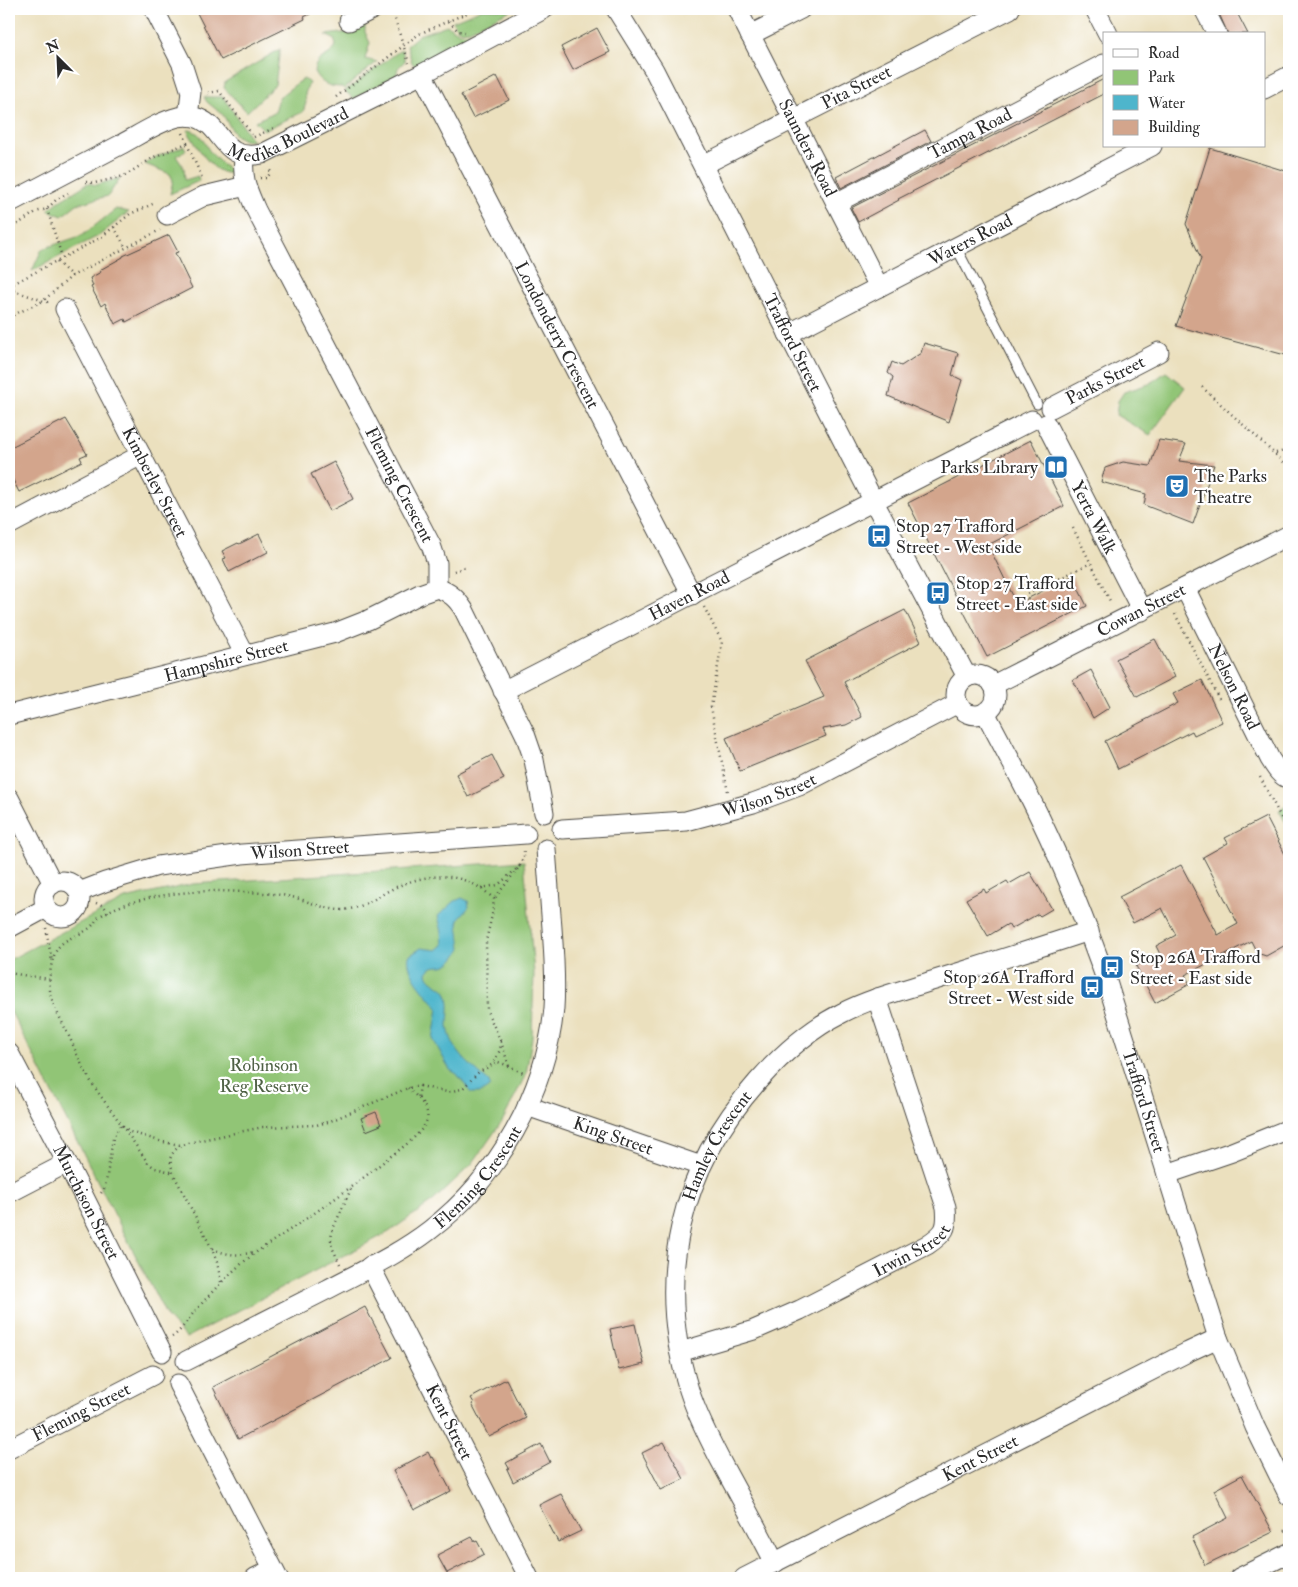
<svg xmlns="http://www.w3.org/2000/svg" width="1298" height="1587" viewBox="0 0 1298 1587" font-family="'IM FELL Double Pica',serif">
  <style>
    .green { fill: #91c576; stroke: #5e7850 }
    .water { fill: #4eb5cc; stroke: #3c707c }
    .building { fill: #d3a58c }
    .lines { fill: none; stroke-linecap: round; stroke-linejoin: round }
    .lane-casing { stroke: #484641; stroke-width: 11 }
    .street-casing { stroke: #484641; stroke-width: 21 }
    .path { stroke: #484641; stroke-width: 2.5; stroke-dasharray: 1 4; stroke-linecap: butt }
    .lane { stroke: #fff; stroke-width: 9 }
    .street { stroke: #fff; stroke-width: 19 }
    .labels { text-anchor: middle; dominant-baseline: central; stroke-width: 4.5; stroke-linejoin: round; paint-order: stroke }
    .street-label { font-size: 18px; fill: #2b2b2b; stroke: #fff }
    .poi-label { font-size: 18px; fill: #2b2b2b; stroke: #fff; text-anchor: start }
    .park-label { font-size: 18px; fill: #4f6145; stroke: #fff }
  </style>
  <rect width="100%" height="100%" fill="#fff"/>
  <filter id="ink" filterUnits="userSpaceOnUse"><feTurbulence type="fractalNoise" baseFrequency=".02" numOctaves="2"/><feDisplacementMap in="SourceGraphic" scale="10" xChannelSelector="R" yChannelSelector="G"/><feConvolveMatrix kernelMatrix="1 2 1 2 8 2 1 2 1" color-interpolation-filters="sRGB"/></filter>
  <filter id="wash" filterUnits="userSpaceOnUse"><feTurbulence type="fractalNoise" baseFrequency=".0096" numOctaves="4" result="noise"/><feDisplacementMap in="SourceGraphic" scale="20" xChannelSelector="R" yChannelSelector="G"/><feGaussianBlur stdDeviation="1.12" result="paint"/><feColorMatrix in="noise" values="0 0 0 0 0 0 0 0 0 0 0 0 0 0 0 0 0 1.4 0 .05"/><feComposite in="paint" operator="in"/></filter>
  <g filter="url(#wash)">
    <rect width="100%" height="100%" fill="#ebe0be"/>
    <!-- green -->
    <path class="green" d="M482,9H513L470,30L461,31L455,26L453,21Z
      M365,25V32L370,43L365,59L377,62L344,89L342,87C329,87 321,84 314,72C316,54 331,59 336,45L334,39L325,35L351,32Z
      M447,25C464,37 468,35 486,26L488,29L416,66L412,63L407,45L419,35Z
      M280,49L275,85L247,112L224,88L225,82Z
      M402,49L405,61L398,68L396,76L353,99C351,95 347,94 345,91Z
      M304,79L309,83L305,94L306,103L303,112L264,130L255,121L275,112L279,97L300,81Z
      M204,97H223L253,141L244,140L235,135L223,115L207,102Z
      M187,130C203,130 204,147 214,156C219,162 226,166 231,173C212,176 196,144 187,130Z
      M184,146L186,150L176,156L184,168L185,180L198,176L199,181L170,194L173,180L170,174L145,164L156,157Z
      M120,178L108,196L77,204L62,216L48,210L58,202L88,183L96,185Z
      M116,209L129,212L100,235L32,271L42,249L83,235Z
      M1166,372L1185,387L1150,435L1116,415L1118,401L1124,392L1149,384Z
      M1289,805V829L1279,810Z
      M524,861L534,973L532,1038L526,1074L503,1120L472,1164L433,1201L389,1232L186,1338L167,1317L9,1008V960L125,899L193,884Z"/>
    <!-- water -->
    <path class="water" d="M462,898L468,901L469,907L460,917L458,923L461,949C457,955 453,962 446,965C438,968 432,963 427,973C429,984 443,984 447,994C451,1004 448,1016 448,1026C451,1051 471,1066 489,1082L490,1086L481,1093H471L457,1074L450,1070L433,1039L438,1008C428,995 405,973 409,956L421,948L437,950L443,945L442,932L438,916L455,901Z"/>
    <g id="blocks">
      <!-- building -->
      <path class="building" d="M205,9H320L304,17L305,19L221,60L197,13Z
        M1217,9H1235L1248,34H1228Z
        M597,28L610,52L573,70L561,47Z
        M497,76L509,100L473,118L461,95Z
        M1104,79V94L898,199L899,200L858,222L851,208Z
        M925,130L931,141L841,188L836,177Z
        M1210,148L1289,172V356L1176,326L1201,259L1186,224Z
        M169,235L178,252L175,253L192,288L126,322L125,319L115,324L105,303L101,306L91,287L93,286L90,278L101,272L100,270L123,257V256Z
        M924,343L958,353L952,375L962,380L949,422L888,396L893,377L888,373L892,362L901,366L921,353Z
        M66,419L87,454L80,457L82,461L19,492L9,472V448Z
        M1031,440L1064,506L988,545L1017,604L1072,576L1087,606L987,657L908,503Z
        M1159,440L1186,444L1179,461L1214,465L1193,524L1144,505L1146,494L1101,482L1105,468L1123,462L1150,466Z
        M334,462L353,499L330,511L311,474Z
        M259,534L268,552L229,572L223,559L226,558L222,551L238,543L239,544Z
        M905,610L921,642L844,682L862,717L846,725L823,729L826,736L740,771L726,738L824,697L805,661Z
        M1155,639L1175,677L1137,697L1116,659Z
        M1091,670L1110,707L1093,718L1073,680Z
        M1202,680L1222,722L1194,735L1192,731L1118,769L1105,741L1178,703L1173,694Z
        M492,755L504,779L468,797L456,774Z
        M1266,817L1289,862V943L1266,956L1257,953L1251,941L1185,975L1190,984L1155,1003L1136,966L1160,954L1156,946L1176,935L1162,908L1133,923L1119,897L1181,865L1218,935L1238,924L1203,857L1228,843L1225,838Z
        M1030,872L1052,909L1040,916L1038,914L1011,929L1008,924L988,936L966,899L984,889L986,893L1007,881L1009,884Z
        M376,1112L381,1125L366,1131L361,1118Z
        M365,1307L392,1358L238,1439L213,1387Z
        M635,1324L644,1364L619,1370L610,1329Z
        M506,1379L526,1418L489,1437L472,1404L474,1403L471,1398Z
        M664,1442L684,1479L661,1490L642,1453Z
        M541,1444L550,1462L513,1482L507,1469L509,1468L506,1463Z
        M428,1452L431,1458L433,1457L451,1491L414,1510L393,1471Z
        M1242,1475L1273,1532L1205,1565L1192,1537L1228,1518L1214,1490Z
        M561,1494L581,1531L558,1542L539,1505Z
        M472,1537L475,1542L477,1541L484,1554L447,1573L437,1555Z"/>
    </g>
  </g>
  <g filter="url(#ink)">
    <use href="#blocks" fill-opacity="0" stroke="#484641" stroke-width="1"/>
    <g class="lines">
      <!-- lane casing -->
      <g class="lane-casing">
        <path id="lane" d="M956,247L1037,404"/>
      </g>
      <!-- street casing -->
      <g class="street-casing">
        <g id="street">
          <path d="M154,9L182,64L191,92L188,116"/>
          <path id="s1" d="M616,9L654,70L874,502L967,677"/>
          <path id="s2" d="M737,9L879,287"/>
          <path d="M1095,9L1108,34"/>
          <path d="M1204,9L1217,34"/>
          <path d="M349,21L373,9"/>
          <path d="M750,35L801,9"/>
          <path id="s3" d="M422,74L692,595"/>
          <path d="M1264,89L1289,76"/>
          <path id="s4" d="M244,156C242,180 247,189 256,210L431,545L437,563V588C450,592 457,599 464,610L525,734L534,760L544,813"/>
          <path id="s5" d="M703,165L1010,9"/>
          <path id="s6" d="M9,203C46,184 83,164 120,145C137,136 160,121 178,117C183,116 189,116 194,117C225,124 219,163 262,154L422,74L544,9"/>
          <path id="s7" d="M836,203L1104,64"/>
          <path d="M167,215L204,196L246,186"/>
          <path id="s8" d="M65,309L245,655"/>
          <path id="s9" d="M788,334L1152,146"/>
          <path id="s10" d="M1051,408L1159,352"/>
          <path id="s11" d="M1046,424L1142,611"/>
          <path d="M9,525L141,455"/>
          <path id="s12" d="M1185,588L1270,759C1275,767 1280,776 1289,779"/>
          <circle cx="976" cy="695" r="20"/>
          <path id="s13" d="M993,685L1289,535"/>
          <path id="s14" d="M503,691L1032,420"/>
          <path id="s15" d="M985,712C1003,747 1023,782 1040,818C1066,872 1088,928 1108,985L1218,1338L1255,1427L1289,1496"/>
          <path id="s16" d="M9,715L335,633L368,620L420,594L437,588"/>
          <path d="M9,798L53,884"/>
          <path id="s17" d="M562,829L686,821L753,803L799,786L958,703"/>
          <circle cx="62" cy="899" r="18"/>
          <path id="s18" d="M79,892L105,882L158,866L242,854L526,834"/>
          <path d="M9,928L46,908"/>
          <path id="s19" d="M9,1053L67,1163L162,1352"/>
          <path id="s20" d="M527,1106L701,1166"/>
          <path d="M1167,1174L1232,1152L1289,1129"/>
          <path d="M9,1193L67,1163"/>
          <path id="s21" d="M370,1266L529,1578"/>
          <path id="s22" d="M680,1352L754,1330L800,1310L927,1245C945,1233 948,1229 946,1207L877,998"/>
          <path id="s23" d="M186,1361C234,1337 281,1313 328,1289C362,1271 399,1254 430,1230C498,1178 546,1093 554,1008C556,981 554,955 552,928C550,902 548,875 546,849"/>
          <path d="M178,1384L278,1578"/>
          <path id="s24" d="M9,1449L153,1375"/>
          <path id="s25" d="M775,1563C759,1532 743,1502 726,1471C712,1445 698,1418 689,1390C654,1276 680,1169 758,1081C782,1054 810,1029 842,1013C871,998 904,990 935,980C986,964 1038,948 1089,931"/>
          <path d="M255,1578L273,1569"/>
          <path id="s26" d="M744,1578L1188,1352L1218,1338"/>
          <path d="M1239,1578L1289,1553"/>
        </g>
      </g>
      <!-- path -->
      <path class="path" d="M392,10L409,63
        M449,21L458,31L465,32
        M208,93L219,91L254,137
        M336,97L419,34L476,9
        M254,137L276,127
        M187,144L203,180
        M260,178H267L271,172L269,169
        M86,182L95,183L124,176L156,156L187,143L183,133
        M47,209L62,257
        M114,227L126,248
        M9,230L36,212L47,209L57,199L68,193
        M57,262L72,276
        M9,286L100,238L130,214L155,203
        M9,289L47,302L48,305
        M9,317L43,301L72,276L160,230
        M1202,387L1289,467
        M1276,453L1289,450
        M1073,528L1110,601
        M454,571L466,567
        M1028,594L1091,563
        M704,607L722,642L711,707L728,792
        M1175,614L1219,699
        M1260,777L1289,833
        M520,866L524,856V851
        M481,888L498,885L520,866L494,899
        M96,903L104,906L108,912
        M46,928L52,962
        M9,973L49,979
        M509,1066L498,1062L493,1064L500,1050L501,1042L509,1066L523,1073
        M420,1086L447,1092L462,1089L478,1073L493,1064
        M171,1172L155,1168L148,1163L121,1124L130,1132L163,1142L181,1145
        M101,1193L104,1189L106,1182L113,1138L121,1124C109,1107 95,1090 85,1071C78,1058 73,1044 66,1030C61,1019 54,1008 51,996C48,983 50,963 56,951C63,937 82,936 92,926C95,923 96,919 99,917C124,898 188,890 220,891C242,892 265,892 287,896C306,899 323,910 342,910C361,909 374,899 390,890C426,872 463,869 494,899L492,915L486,941L487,1011L501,1042
        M212,1249C229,1255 238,1257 256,1251
        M340,1264L332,1247L331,1240L332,1231L351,1189
        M221,1282L217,1262L212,1249L173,1173L170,1159C174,1148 181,1145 192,1142L263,1127L316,1125L328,1122L408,1088L420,1086L418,1099
        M172,1337C181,1332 189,1317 197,1309C217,1286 238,1264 264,1247C306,1219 348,1191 387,1159C399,1150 423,1134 427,1119C430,1107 415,1095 408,1088
        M1284,1531L1289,1528"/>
      <!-- lane -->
      <use href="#lane" class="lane"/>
      <!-- street -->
      <use href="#street" class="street"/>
    </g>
  </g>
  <!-- icons -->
  <defs>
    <g id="library-square" transform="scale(1.25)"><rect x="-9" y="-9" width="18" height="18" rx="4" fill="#1f6fb2" stroke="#fff"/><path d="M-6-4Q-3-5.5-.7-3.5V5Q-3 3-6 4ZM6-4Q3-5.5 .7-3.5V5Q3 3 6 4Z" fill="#fff"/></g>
    <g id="theatre-square" transform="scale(1.25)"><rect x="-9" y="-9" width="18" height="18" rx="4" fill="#1f6fb2" stroke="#fff"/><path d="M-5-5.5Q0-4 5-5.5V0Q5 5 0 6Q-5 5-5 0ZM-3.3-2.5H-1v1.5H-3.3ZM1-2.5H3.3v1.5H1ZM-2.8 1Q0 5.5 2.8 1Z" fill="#fff"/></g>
    <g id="bus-square" transform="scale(1.25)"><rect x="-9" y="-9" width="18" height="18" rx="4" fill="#1f6fb2" stroke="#fff"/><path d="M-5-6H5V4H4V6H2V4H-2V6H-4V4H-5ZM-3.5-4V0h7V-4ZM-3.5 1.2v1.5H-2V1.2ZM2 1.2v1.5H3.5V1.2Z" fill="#fff"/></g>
  </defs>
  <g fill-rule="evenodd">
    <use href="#library-square" x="1056" y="467"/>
    <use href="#theatre-square" x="1177" y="486"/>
    <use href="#bus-square" x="879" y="536"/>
    <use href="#bus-square" x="938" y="593"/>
    <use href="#bus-square" x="1112" y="967"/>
    <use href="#bus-square" x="1092" y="987"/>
  </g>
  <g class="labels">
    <!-- street labels -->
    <g class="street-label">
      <text stroke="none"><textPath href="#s5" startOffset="172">Pita Street</textPath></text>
      <text stroke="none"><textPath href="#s6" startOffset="318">Medika Boulevard</textPath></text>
      <text stroke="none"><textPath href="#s7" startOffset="151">Tampa Road</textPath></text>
      <text stroke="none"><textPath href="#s2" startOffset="156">Saunders Road</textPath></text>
      <text stroke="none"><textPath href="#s9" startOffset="205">Waters Road</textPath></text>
      <text stroke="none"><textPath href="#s3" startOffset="294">Londonderry Crescent</textPath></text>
      <text stroke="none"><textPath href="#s1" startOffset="378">Trafford Street</textPath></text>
      <text stroke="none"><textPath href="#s10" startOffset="61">Parks Street</textPath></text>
      <text stroke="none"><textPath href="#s8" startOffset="195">Kimberley Street</textPath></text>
      <text stroke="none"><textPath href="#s4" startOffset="366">Fleming Crescent</textPath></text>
      <text stroke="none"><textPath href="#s11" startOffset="105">Yerta Walk</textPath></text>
      <text stroke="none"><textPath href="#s14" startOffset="209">Haven Road</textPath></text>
      <text stroke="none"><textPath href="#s13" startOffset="166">Cowan Street</textPath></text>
      <text stroke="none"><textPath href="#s16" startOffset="224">Hampshire Street</textPath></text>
      <text stroke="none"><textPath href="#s12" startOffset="110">Nelson Road</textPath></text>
      <text stroke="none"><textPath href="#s17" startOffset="211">Wilson Street</textPath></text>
      <text stroke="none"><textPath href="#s18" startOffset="226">Wilson Street</textPath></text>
      <text stroke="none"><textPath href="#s15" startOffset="421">Trafford Street</textPath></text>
      <text stroke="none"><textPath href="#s20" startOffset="91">King Street</textPath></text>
      <text stroke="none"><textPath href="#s25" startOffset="448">Hamley Crescent</textPath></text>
      <text stroke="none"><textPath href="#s23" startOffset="349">Fleming Crescent</textPath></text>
      <text stroke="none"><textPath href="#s19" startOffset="168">Murchison Street</textPath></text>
      <text stroke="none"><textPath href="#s22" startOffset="254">Irwin Street</textPath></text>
      <text stroke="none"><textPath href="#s24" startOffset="81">Fleming Street</textPath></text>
      <text stroke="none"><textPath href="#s21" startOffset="175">Kent Street</textPath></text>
      <text stroke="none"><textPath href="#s26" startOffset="265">Kent Street</textPath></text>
    </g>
    <!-- poi labels -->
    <g class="poi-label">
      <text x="1038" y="467" text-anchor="end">Parks Library</text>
      <text x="1194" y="476">The Parks<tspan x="1194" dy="21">Theatre</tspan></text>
      <text x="896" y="526">Stop 27 Trafford<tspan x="896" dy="21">Street - West side</tspan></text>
      <text x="956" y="583">Stop 27 Trafford<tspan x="956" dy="21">Street - East side</tspan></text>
      <text x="1130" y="957">Stop 26A Trafford<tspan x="1130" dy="21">Street - East side</tspan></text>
      <text x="1074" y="977" text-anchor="end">Stop 26A Trafford<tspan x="1074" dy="21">Street - West side</tspan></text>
    </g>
    <!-- park labels -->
    <g class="park-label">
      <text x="264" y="1065">Robinson<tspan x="264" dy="21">Reg Reserve</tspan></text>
    </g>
  </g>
  <!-- margin -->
  <rect width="1298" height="1587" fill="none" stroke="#fff" stroke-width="30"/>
  <!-- legend -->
  <rect x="1103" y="32" width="162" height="115" fill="#ffffff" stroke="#aaaaaa"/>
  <rect x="1113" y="49" width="25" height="8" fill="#ffffff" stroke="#aaaaaa"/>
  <text x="1148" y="58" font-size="15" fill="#2b2b2b">Road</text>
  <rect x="1113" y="70" width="25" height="15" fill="#91c576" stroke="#aaaaaa"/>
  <text x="1148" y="82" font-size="15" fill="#2b2b2b">Park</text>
  <rect x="1113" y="95" width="25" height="15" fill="#4eb5cc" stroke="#aaaaaa"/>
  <text x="1148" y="108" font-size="15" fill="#2b2b2b">Water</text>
  <rect x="1113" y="120" width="25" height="15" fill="#d3a58c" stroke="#aaaaaa"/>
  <text x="1148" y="132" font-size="15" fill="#2b2b2b">Building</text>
  <!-- north arrow -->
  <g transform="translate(58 58) rotate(336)" stroke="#ffffff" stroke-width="4" paint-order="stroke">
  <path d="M0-4L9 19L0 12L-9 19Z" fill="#2b2b2b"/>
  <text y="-8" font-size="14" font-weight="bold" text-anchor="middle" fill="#2b2b2b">N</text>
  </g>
</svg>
